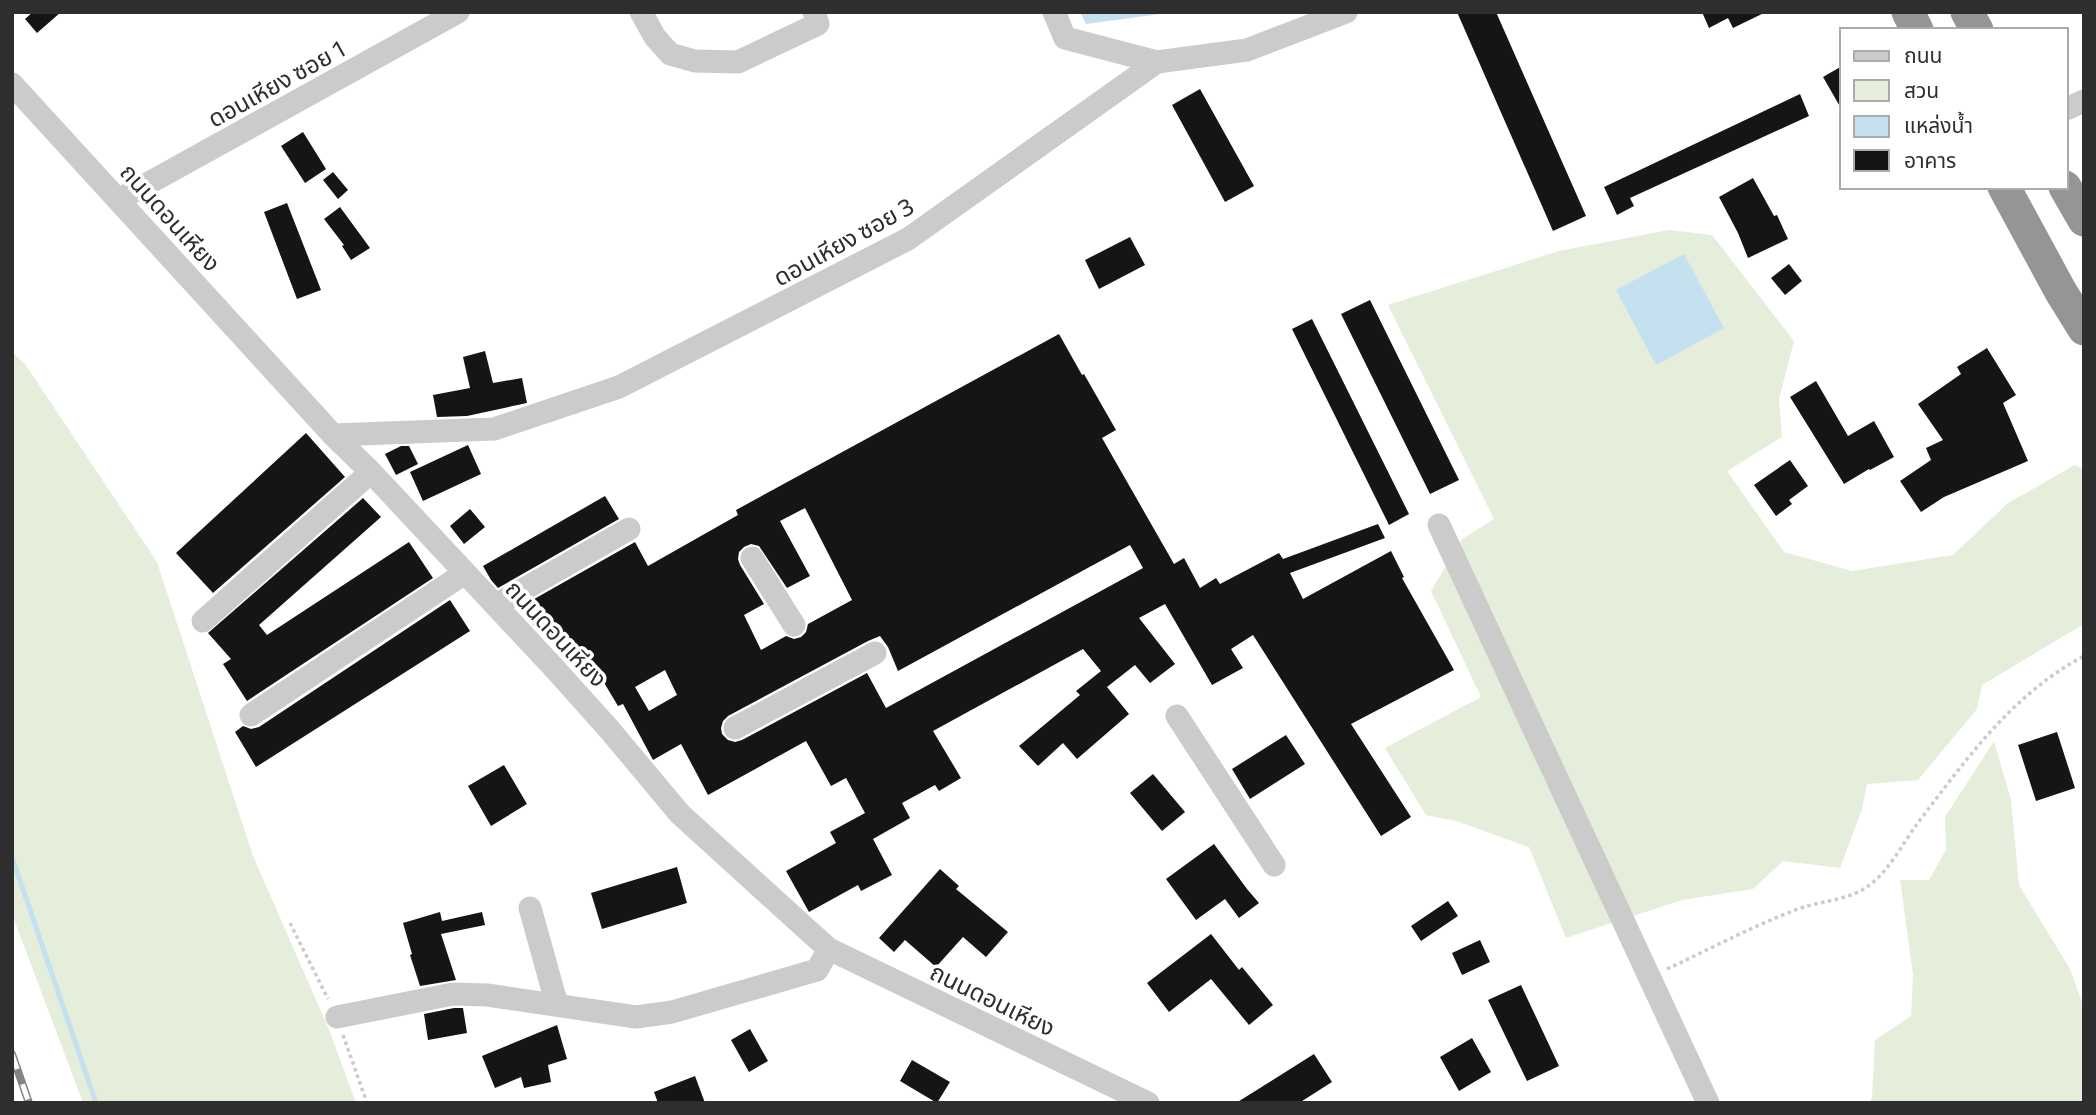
<svg xmlns="http://www.w3.org/2000/svg" width="2096" height="1115" viewBox="0 0 2096 1115" font-family="Commissioner,'Noto Sans Thai',sans-serif">
  <style>
    .green { fill: #e5eddb }
    .water { fill: #c5e0ef }
    .lines { fill: none; stroke-linecap: round; stroke-linejoin: round }
    .stream { stroke: #c5e0ef; stroke-width: 5 }
    .building { fill: #151515; fill-rule: evenodd }
    .path { stroke: #cbcbcb; stroke-width: 3.5; stroke-dasharray: 3.5 3.5; stroke-linecap: butt }
    .minor { stroke: #cbcbcb; stroke-width: 23 }
    .highway { stroke: #959595; stroke-width: 33 }
    .rail-casing { stroke: #838383; stroke-width: 8 }
    .rail { stroke: #fff; stroke-width: 5; stroke-dasharray: 16; stroke-linecap: butt }
    .labels { text-anchor: middle; dominant-baseline: central; stroke-width: 7; stroke-linejoin: round; paint-order: stroke }
    .street-label { font-size: 24px; fill: #2e2e2e; stroke: #fff }
  </style>
  <rect width="100%" height="100%" fill="#fff"/>
  <!-- green -->
  <path class="green" d="M1669,230L1712,235L1794,341L1779,399L1782,437L1727,471L1784,552L1852,571L1953,555L2008,503L2075,465L2084,470V624L1982,685L1977,709L1918,780L1867,784L1862,809L1840,868L1783,861L1753,889L1682,900L1566,938L1529,847L1456,821L1426,815L1385,748L1481,697L1431,591L1462,539L1494,519L1388,305L1559,251Z
    M12,352L25,364L157,562L253,856L330,1032L356,1103H83L12,914Z
    M1994,741L2011,800L2019,885L2070,969L2084,1008V1103H1870L1872,1096L1875,1040L1911,1016L1913,975L1900,880H1929L1946,850L1945,817Z"/>
  <!-- water -->
  <path class="water" d="M1080,12H1175L1086,24Z
    M1684,254L1724,328L1656,365L1616,290Z"/>
  <g class="lines">
    <!-- stream -->
    <path class="stream" d="M12,857L96,1103"/>
  </g>
  <!-- building -->
  <path class="building" d="M33,12H61L37,33L25,19Z
    M1457,12H1496L1586,216L1553,231Z
    M1702,12H1766L1733,28L1728,18L1709,28Z
    M1842,66V110L1823,77Z
    M1200,89L1254,186L1225,202L1172,105Z
    M1800,94L1809,116L1630,198L1634,206L1617,215L1604,187Z
    M303,132L326,169L305,183L281,146Z
    M333,172L348,190L338,199L323,180Z
    M1753,178L1774,216L1777,215L1788,239L1748,258L1738,233L1719,197Z
    M287,203L321,290L297,299L264,212Z
    M340,207L370,248L351,260L342,246L344,245L324,219Z
    M1130,237L1145,265L1099,289L1085,260Z
    M1789,264L1802,281L1785,295L1771,278Z
    M1370,300L1459,480L1430,494L1341,314Z
    M1312,319L1409,514L1389,525L1292,329Z
    M1059,334L1082,375L1084,374L1116,430L1102,438L1174,564L1184,558L1200,588L1216,578L1220,584L1279,553L1283,559L1378,524L1385,538L1290,573L1303,599L1391,551L1404,577L1402,578L1454,670L1351,724L1411,817L1381,836L1253,635L1231,649L1243,668L1212,685L1165,604L1139,618L1175,664L1150,683L1135,665L1107,687L1129,714L1077,759L1063,743L1038,766L1019,746L1080,695L1076,691L1101,671L1083,649L933,731L961,778L939,791L935,785L902,803L910,818L873,839L892,875L861,891L858,885L809,912L786,871L836,843L830,832L865,813L846,778L831,786L806,741L708,795L681,744L653,760L623,704L618,706L603,681L599,684L576,643L562,651L545,620L534,626L520,607L635,542L648,566L738,515L736,510ZM805,508L852,600L808,624L806,632L801,637L794,639L786,636L761,650L744,615L764,604L740,565L738,559L739,552L744,547L751,544L759,546L787,588L810,576L780,521ZM1130,545L1143,568L886,708L867,673L742,740L735,742L728,740L722,734L721,728L723,721L728,716L868,641L880,636L888,647L898,671ZM665,670L677,695L649,711L635,687Z
    M1987,348L2016,395L2003,403L2028,461L1944,497L1921,512L1900,481L1931,460L1926,448L1943,440L1918,404L1961,374L1957,367Z
    M485,351L493,383L522,378L527,403L467,416L437,417L433,395L470,388L463,357Z
    M1816,381L1848,436L1874,421L1894,457L1870,470L1869,469L1844,484L1790,397Z
    M306,433L345,477L213,593L176,553Z
    M468,445L481,474L423,501L410,472Z
    M401,446H409L418,464L396,475L385,454Z
    M1790,460L1808,486L1789,500L1792,504L1776,516L1754,485Z
    M605,496L619,519L498,588L491,580L483,566Z
    M363,498L381,517L259,625L267,635L409,542L433,578L247,701L223,664L231,659L208,633Z
    M470,509L485,527L464,544L450,526Z
    M450,600L470,631L256,767L235,732L243,726L251,729L259,727Z
    M2057,732L2075,788L2036,801L2018,745Z
    M1286,735L1305,764L1250,799L1232,769Z
    M504,765L527,804L491,826L468,786Z
    M1153,774L1185,812L1162,831L1130,793Z
    M1214,844L1247,889L1259,903L1239,918L1225,899L1196,920L1166,879Z
    M677,867L687,903L602,929L591,893Z
    M940,869L959,886L956,889L1008,932L986,957L963,937L936,967L905,940L894,952L879,938Z
    M1448,901L1458,916L1421,941L1411,926Z
    M440,912L442,921L482,912L485,925L441,934L456,980L420,986L410,955L412,954L403,923Z
    M1211,934L1239,970L1242,967L1273,1005L1249,1025L1211,979L1169,1012L1147,983Z
    M1480,940L1490,962L1462,975L1452,953Z
    M1521,985L1559,1066L1527,1081L1488,1000Z
    M454,1008H463L467,1033L428,1040L424,1014Z
    M557,1025L567,1059L548,1065L551,1082L524,1088L521,1077L495,1088L482,1056Z
    M750,1029L768,1061L749,1072L731,1040Z
    M1472,1038L1491,1072L1459,1091L1440,1057Z
    M1314,1054L1332,1082L1299,1103H1236Z
    M912,1060L950,1082L937,1103L900,1081Z
    M695,1076L705,1103H658L654,1092Z"/>
  <g class="lines">
    <!-- path -->
    <path class="path" d="M290,923L328,999
      M1667,969C1710,949 1753,926 1798,909C1822,900 1851,901 1872,883C1889,870 1904,842 1917,824C1965,761 2012,694 2084,656
      M343,1035L367,1103"/>
    <!-- minor -->
    <path class="minor" d="M641,12L655,37L670,54L695,61L738,62L818,24L814,12
      M1054,12L1065,38L1157,62
      M12,84L333,435L371,472L555,669L608,728L680,814L812,934L829,949L1148,1103
      M2066,109L2084,101
      M120,199L458,12
      M333,435L494,429L619,387L908,239L1157,62L1247,50L1346,12
      M1439,525L1708,1103
      M752,558L794,625
      M496,605L629,529
      M203,621L371,472
      M251,715L465,573
      M1177,716L1274,865
      M735,728L875,653
      M530,908L557,1005
      M337,1017L453,994L487,995L636,1017L672,1012L817,970L829,949"/>
    <!-- highway -->
    <path class="highway" d="M1908,12L1917,30
      M1967,12L1977,30
      M2004,187L2061,292L2084,329
      M2065,187L2084,220"/>
    <!-- rail casing -->
    <g class="rail-casing">
      <path id="rail" d="M12,1054L29,1103"/>
    </g>
    <!-- rail -->
    <use href="#rail" class="rail"/>
  </g>
  <g class="labels">
    <!-- street labels -->
    <g class="street-label">
      <text transform="translate(276 83) rotate(-29)">ดอนเหียง ซอย 1</text>
      <text transform="translate(171 217) rotate(48)">ถนนดอนเหียง</text>
      <text transform="translate(843 241) rotate(-29)">ดอนเหียง ซอย 3</text>
      <text transform="translate(557 633) rotate(47)">ถนนดอนเหียง</text>
      <text transform="translate(993 999) rotate(26)">ถนนดอนเหียง</text>
    </g>
  </g>
  <!-- border -->
  <rect width="2096" height="1115" fill="none" stroke="#2e2e2e" stroke-width="28"/>
  <!-- legend -->
  <rect x="1840" y="28" width="228" height="161" fill="#ffffff" stroke="#ababab" stroke-width="2"/>
  <rect x="1854" y="51" width="35" height="10" fill="#cbcbcb" stroke="#ababab" stroke-width="2"/>
  <text x="1904" y="63" font-size="21" fill="#2e2e2e">ถนน</text>
  <rect x="1854" y="80" width="35" height="21" fill="#e5eddb" stroke="#ababab" stroke-width="2"/>
  <text x="1904" y="98" font-size="21" fill="#2e2e2e">สวน</text>
  <rect x="1854" y="116" width="35" height="21" fill="#c5e0ef" stroke="#ababab" stroke-width="2"/>
  <text x="1904" y="133" font-size="21" fill="#2e2e2e">แหล่งน้ำ</text>
  <rect x="1854" y="150" width="35" height="21" fill="#151515" stroke="#ababab" stroke-width="2"/>
  <text x="1904" y="168" font-size="21" fill="#2e2e2e">อาคาร</text>
</svg>
